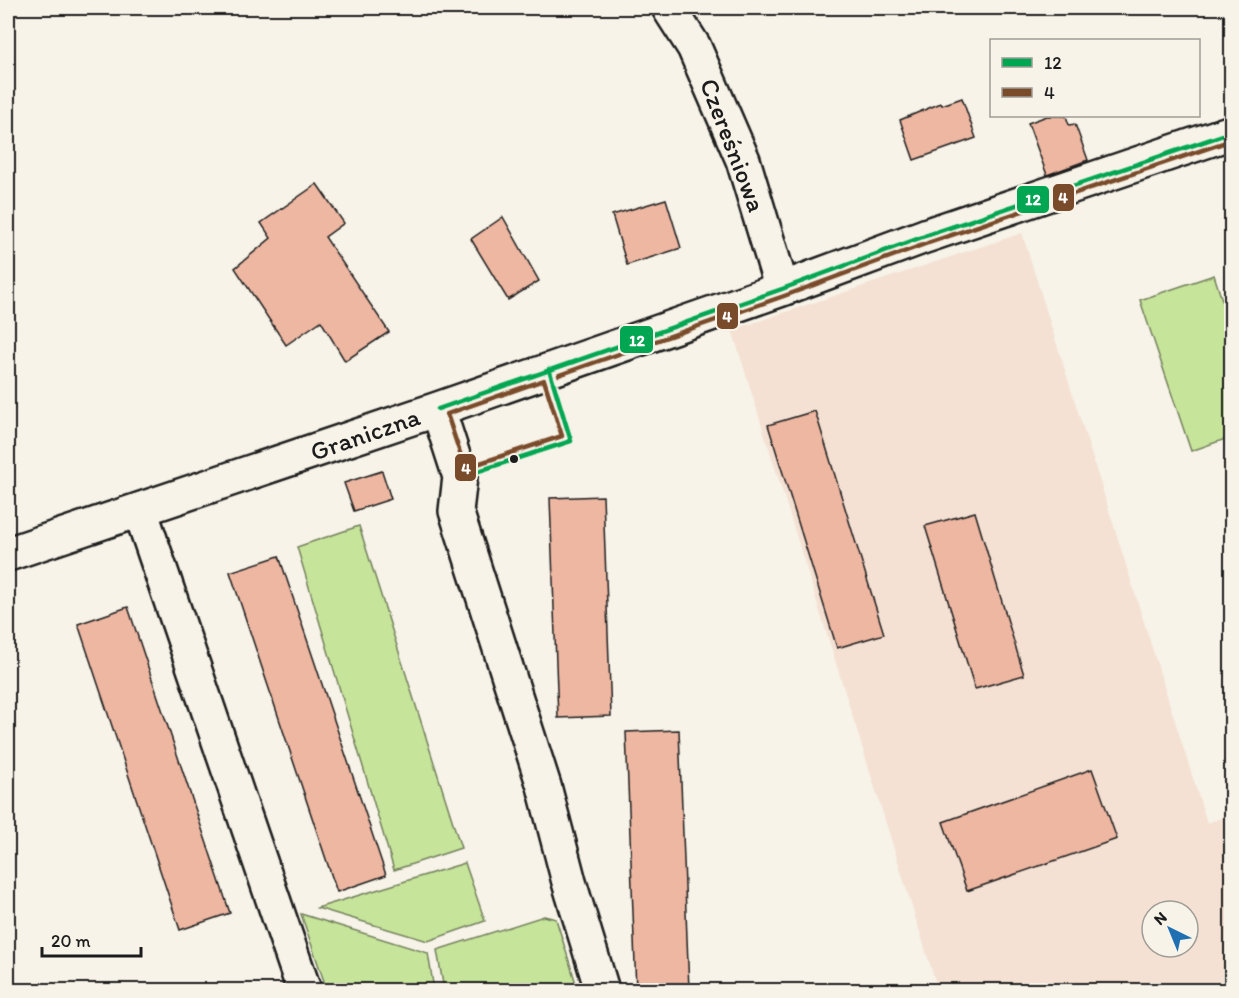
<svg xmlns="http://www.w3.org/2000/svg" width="1239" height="998" viewBox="0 0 1239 998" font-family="Itim,sans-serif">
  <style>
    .built { fill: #f4e1d3; fill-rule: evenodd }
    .green { fill: #c7e49b; stroke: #72805c; stroke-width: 1.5 }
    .building { fill: #eeb7a2; stroke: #1c1c1c; stroke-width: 1.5 }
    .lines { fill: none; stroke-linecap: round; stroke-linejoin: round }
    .street-casing { stroke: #1c1c1c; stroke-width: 38 }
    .street { stroke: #f7f3e8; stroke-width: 33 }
    .bus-1-casing { stroke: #f7f3e8; stroke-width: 9 }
    .bus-2-casing { stroke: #f7f3e8; stroke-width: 9 }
    .bus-1 { stroke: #00a651; stroke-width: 4.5 }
    .bus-2 { stroke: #7a4b2a; stroke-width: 4.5 }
    .bus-dot { fill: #1c1c1c; stroke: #f7f3e8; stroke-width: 2 }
    .labels { text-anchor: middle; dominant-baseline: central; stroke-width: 4.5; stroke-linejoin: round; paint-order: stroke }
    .street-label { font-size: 26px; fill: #1c1c1c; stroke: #f7f3e8 }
    .line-badge { stroke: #f7f3e8; stroke-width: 2 }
    .badge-label { font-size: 16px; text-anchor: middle; font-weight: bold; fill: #fff }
  </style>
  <rect width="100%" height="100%" fill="#f7f3e8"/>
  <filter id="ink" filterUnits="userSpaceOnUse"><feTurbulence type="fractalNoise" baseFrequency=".0167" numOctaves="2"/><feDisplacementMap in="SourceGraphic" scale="12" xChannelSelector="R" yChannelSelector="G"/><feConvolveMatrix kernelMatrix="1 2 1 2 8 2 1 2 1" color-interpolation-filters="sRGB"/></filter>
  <g filter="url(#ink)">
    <!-- built -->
    <path class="built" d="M1022,233L1207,823L1231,815V990H938L732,330ZM1152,911H1188V947H1152Z"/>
    <!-- green -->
    <path class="green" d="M1214,275L1231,328V437L1191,451L1140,300Z
      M359,526L461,848L394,870L297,547Z
      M465,863L485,921L428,941L317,908Z
      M301,914L428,953L434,990H327Z
      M544,916L556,919L578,990H444L437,950Z"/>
    <!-- building -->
    <path class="building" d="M962,98L976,138L914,160L900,120L941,103L942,105Z
      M1047,116H1066L1069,125L1075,124L1088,160L1047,175L1028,123Z
      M317,184L344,223L325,237L389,332L345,361L321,321L286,345L235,268L271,238L261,223Z
      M666,199L681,248L627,265L612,215Z
      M503,217L539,281L508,300L471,239Z
      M815,411L884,634L837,648L768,425Z
      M382,471L391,499L354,511L344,483Z
      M603,496L611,716L558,718L550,498Z
      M975,512L1024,675L975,689L925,526Z
      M279,556L386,875L337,892L230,572Z
      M128,607L230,913L180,930L78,624Z
      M679,730L689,990H636L626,732Z
      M1092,769L1117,839L967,891L943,822Z"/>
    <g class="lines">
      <!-- street casing -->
      <g class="street-casing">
        <path id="street" d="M669,8L694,47L743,160L782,289
          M438,409L460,477L456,511L544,786L569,882L602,990
          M140,510L304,990
          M8,554L438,409L782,289L925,236L1232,132"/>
      </g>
      <!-- street -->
      <use href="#street" class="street"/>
      <!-- bus-1 casing -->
      <g class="bus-1-casing">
        <path id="bus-1" d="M438,409L782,289L925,236L1232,132
          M460,477L571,441L549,369"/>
      </g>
      <!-- bus-2 casing -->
      <g class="bus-2-casing">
        <path id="bus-2" d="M559,375L784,296L928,243L1232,140
          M544,380L562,436L465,468L447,414Z"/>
      </g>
      <!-- bus-1 -->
      <use href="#bus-1" class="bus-1"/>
      <!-- bus-2 -->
      <use href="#bus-2" class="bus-2"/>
    </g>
  </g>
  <!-- markers -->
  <circle class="bus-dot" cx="514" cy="459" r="5"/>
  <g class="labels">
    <!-- street labels -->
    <g class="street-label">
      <text transform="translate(733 145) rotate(69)">Czereśniowa</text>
      <text transform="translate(365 434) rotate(-19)">Graniczna</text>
    </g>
  </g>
  <g class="line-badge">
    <rect x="1052" y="183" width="23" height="29" rx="6" fill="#7a4b2a"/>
    <rect x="1016" y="185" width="34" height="29" rx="6" fill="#00a651"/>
    <rect x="716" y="302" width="23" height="28" rx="6" fill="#7a4b2a"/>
    <rect x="619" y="325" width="35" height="29" rx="6" fill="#00a651"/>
    <rect x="454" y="453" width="23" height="29" rx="6" fill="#7a4b2a"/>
  </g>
  <g class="badge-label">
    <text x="1063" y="203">4</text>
    <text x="1033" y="205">12</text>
    <text x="727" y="322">4</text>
    <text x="637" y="346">12</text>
    <text x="466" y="474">4</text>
  </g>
  <!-- margin -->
  <rect width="1239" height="998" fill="none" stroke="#f7f3e8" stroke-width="30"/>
  <rect x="15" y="15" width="1209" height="968" fill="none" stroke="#1c1c1c" stroke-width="2" filter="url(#ink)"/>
  <!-- legend -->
  <rect x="990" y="39" width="210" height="78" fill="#f7f3e8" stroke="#9f9d96" stroke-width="1.5"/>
  <rect x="1002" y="58" width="30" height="9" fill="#00a651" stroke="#9f9d96" stroke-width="1.5"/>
  <text x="1044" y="69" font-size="18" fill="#1c1c1c">12</text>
  <rect x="1002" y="88" width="30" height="9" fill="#7a4b2a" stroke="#9f9d96" stroke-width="1.5"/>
  <text x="1044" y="99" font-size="18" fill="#1c1c1c">4</text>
  <!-- north arrow -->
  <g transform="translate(1170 929) rotate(317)"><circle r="28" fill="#f7f3e8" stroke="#9f9d96" stroke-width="1.5"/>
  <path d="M0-4.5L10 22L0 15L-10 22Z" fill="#1f6fb2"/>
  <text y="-9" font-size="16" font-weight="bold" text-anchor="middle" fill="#1c1c1c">N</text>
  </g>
  <!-- scale -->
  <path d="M42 947v9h99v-9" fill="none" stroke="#1c1c1c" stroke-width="3"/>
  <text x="51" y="947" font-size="18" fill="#1c1c1c" stroke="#f7f3e8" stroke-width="4.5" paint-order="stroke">20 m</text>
</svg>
